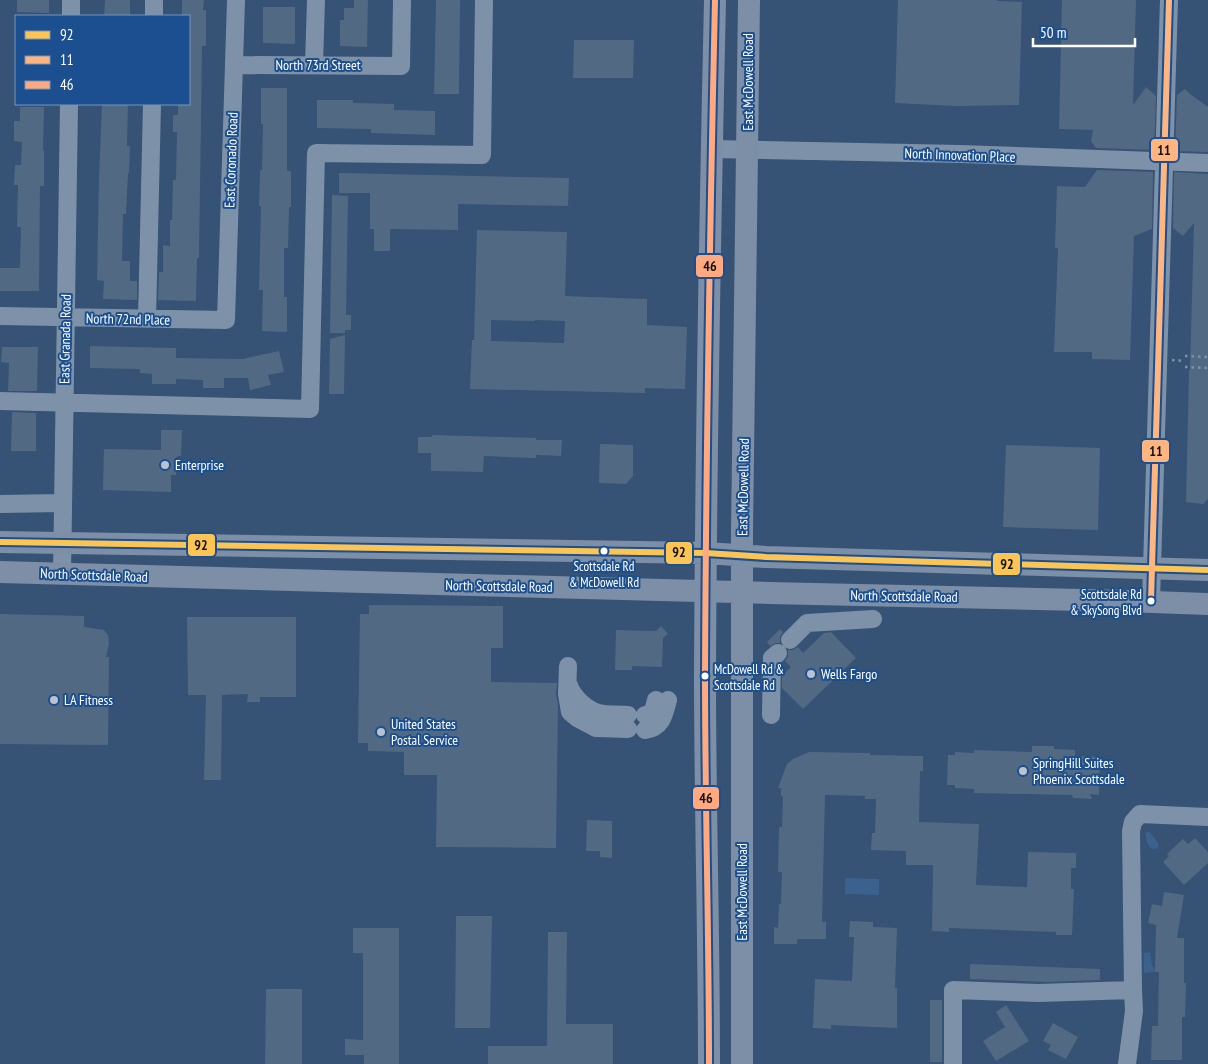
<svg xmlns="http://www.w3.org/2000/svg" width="1208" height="1064" viewBox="0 0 1208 1064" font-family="'PT Sans Narrow',sans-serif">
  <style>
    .water { fill: #3b618d }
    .building { fill: #526984; fill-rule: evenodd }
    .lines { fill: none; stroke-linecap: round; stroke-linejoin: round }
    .path { stroke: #7d92a8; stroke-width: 2.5; stroke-dasharray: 2.5 4; stroke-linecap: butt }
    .minor { stroke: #7d92a8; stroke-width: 18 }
    .major { stroke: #7d8ea7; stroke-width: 22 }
    .bus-1-casing { stroke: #1b4f8f; stroke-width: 10 }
    .bus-2-casing { stroke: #1b4f8f; stroke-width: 10 }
    .bus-3-casing { stroke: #1b4f8f; stroke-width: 10 }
    .bus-1 { stroke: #fcc553; stroke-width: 6 }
    .bus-2 { stroke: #ffb580; stroke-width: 6 }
    .bus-3 { stroke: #ffa980; stroke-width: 6 }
    .poi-dot { fill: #b9c2ce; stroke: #1b4f8f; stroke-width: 2 }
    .bus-dot { fill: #fff; stroke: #1b4f8f; stroke-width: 2 }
    .labels { text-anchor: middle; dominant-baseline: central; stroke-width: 4; stroke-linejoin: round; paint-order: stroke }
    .bus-label { font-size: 13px; fill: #fff; stroke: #1b4f8f }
    .street-label { font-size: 14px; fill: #fff; stroke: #1b4f8f }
    .poi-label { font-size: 14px; fill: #fff; stroke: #1b4f8f; text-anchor: start }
    .line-badge { stroke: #1b4f8f; stroke-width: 2 }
    .pale-badge-label { font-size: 14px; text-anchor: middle; font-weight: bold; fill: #111 }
  </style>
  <rect width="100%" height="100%" fill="#365274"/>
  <!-- water -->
  <path class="water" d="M1149,831L1158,843V848C1149,853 1145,839 1146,833Z
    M845,878L879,879V895L845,894Z
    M1150,952L1152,965L1154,968L1155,972L1144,973V953Z"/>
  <!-- building -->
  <path class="building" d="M17,0H49V13L17,12Z
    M105,0H130V16H104Z
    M182,0H204L203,10H206V46H202L199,258H197L196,301L158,300L159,272H163V245L170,246V220H172L173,180H176L177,132H173V115H178V104H189V16H182Z
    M354,0H368L367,47L340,46V20H344V8H354Z
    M436,0H460L459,94H434Z
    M898,0H997V1L1022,2L1019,105L956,106L895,103Z
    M1062,0H1136L1133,105L1146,87L1156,96L1154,150L1096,148L1091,141L1093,130L1059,129Z
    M263,7H295V44L263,43Z
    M574,40H634L633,78H573Z
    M261,88H287V171H291V207H289L288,248H284V297H287V332L262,331L263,290H259L261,206H259L260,170H262L263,124H261Z
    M1185,89L1190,94L1208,107V152L1175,151L1177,95Z
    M317,100H353V103L394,104V110L435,111V135L371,133V129L317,128Z
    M102,104H128L127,146H130L129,173H128L126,214H123L122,261H130V281H137V300L103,299L104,281L97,280L99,179Z
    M20,107H44L43,150H44V186H40L39,291H0V268H20L21,227H17L18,185H14L15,165H21L22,142L14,141V121H20Z
    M1097,170L1153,172L1152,229L1134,236L1130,360L1092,359V352H1054L1058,248H1055L1057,186L1085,187Z
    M1174,172L1208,174V499L1203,504L1186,502L1189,370H1190L1194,223L1183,236L1173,228Z
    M339,173L569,178L568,206L458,204V230L390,229V251H374V229H370V193H339Z
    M332,195L348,196L346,315H351V330H345V333H330Z
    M477,230L567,232L565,296L647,299V325L687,327L685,389L645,388V393L470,389L472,340H474ZM491,320L535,321V320L565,321L564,343L491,341Z
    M345,335L344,394H329L330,339Z
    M90,346L176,348V358L243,359L279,351L284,372L268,375L271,385L250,390L248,378H224V388H203V380L176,379V384H152V374L140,373V369L90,368Z
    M2,347H38L37,391H8L9,363L1,362Z
    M12,412L36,413V451H11Z
    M161,430H182L181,456H177L176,475H171V492L103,490L104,449L161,450Z
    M432,435L536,438V440H562L561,456L536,455V458L484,456L483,472L431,471V453H418V437H432Z
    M600,444L633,445V476L626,484L599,483Z
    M1006,445L1100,448L1098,530L1003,527Z
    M369,605L503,606V648H491V682L557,683L556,694L558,704L556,848L436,847L437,775H404V752L368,751V743H358L360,614H369Z
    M0,614L84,616V627L104,630L108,635L109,644L106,657H109L108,745L0,744Z
    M187,617H296V697H260V702H247L248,694L222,695L221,780H204L206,695H188Z
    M661,626L668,634L663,638L662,667L632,666V670H615L616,630L656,631Z
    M780,629L783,632L780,637V643H776L770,646L767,642Z
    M831,632L856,658L803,709L782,688V676L791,667L785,661L788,656V650H793L798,647L803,653L824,633Z
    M1032,746H1054V749L1075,750V756L1100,757L1099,795L1090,794L1092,799L1073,798L1072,795L974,793V789L955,788V785H947L948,755H955V752L974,753V750L1032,752Z
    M809,752L870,753V755L923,756V771H920L919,822L979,824L976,885L1027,887L1028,852L1076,853V868H1071V889H1074L1072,935H1056V932L949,928V932L932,931L933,865H906V851L871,850L872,833H875L876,799H865V796L825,795L822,922H826V939H797V944H774V927L778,928L779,904H781L782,872H778L779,827H782L783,796H781V788H778L787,764L793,759Z
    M587,820L612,821V858L600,857V851H586Z
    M1195,838L1208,852V863L1184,885L1163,862L1169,856L1167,854L1183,839L1188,844Z
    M1164,892L1184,895L1177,938H1184V983H1186L1185,1017H1182V1060H1151L1152,1026H1158L1159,972H1155L1156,925L1148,923L1152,904L1162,906Z
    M456,916H492L490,1028H455Z
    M850,921L873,922V927L897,928L895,988H897V1028L831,1025V1029L813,1028L815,979L852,981L854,937H849Z
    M353,928H399V1064H364V1055H345V1039L363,1040V953H353Z
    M548,932H567L566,1024H613V1064H488V1046H547Z
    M970,964L1100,969V980L1049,982L970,979Z
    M266,989H302V1064H265Z
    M930,1000H942V1062H930Z
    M1006,1005L1029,1041L996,1061L983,1041L1005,1027L996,1012Z
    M1053,1023L1078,1037L1066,1059L1048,1050L1051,1045L1043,1041Z"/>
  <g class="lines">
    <!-- path -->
    <path class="path" d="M1185,356L1208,357
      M1172,360L1185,361
      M1185,367L1208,368"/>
    <!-- minor -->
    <path class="minor" d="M71,16V0
      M154,16V0
      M234,65L401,66L402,0
      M314,65L316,0
      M712,149L960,154L1208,163
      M0,316L226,320L236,0
      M147,319L152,104
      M0,401L310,409L316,153L482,155L484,0
      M0,504L63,503
      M62,575L69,104
      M1151,601L1169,0
      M790,640L807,623L873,619
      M568,666L567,694L570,712L577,718L596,728L628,729
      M568,683C573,698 588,712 604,714C612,715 620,714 628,715
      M645,715L650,714L653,711L656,700
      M771,715L772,658L778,653
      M645,730C662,728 664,715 668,700
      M953,1064V990L1038,993L1133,990
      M1127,1064L1134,1011L1133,990L1131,831L1133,822L1140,814L1208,817"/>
    <!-- major -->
    <path class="major" d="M0,542L706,553L766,557L1208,570
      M0,572L769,593L1125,601L1208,604
      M709,1064C709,934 705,804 705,674C706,449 710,225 715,0
      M742,1064V531L749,0"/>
    <!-- bus-1 casing -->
    <g class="bus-1-casing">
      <path id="bus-1" d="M0,542L706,553L766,557L1208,570"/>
    </g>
    <!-- bus-2 casing -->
    <g class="bus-2-casing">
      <path id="bus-2" d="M1151,601L1169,0"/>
    </g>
    <!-- bus-3 casing -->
    <g class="bus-3-casing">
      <path id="bus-3" d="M709,1064C709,934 705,804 705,674C706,449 710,225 715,0"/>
    </g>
    <!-- bus-1 -->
    <use href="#bus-1" class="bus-1"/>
    <!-- bus-2 -->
    <use href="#bus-2" class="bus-2"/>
    <!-- bus-3 -->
    <use href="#bus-3" class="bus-3"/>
  </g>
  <!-- markers -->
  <g class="poi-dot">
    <circle cx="165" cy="465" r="5"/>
    <circle cx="811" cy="674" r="5"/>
    <circle cx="54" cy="700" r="5"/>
    <circle cx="381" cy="732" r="5"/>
    <circle cx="1023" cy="771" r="5"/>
  </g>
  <g class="bus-dot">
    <circle cx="604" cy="551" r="4.5"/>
    <circle cx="1151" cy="601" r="4.5"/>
    <circle cx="705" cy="676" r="4.5"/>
  </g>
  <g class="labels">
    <!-- bus labels -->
    <g class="bus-label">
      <text x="604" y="566">Scottsdale Rd<tspan x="604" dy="16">&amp; McDowell Rd</tspan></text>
      <text x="1142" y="594" text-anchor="end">Scottsdale Rd<tspan x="1142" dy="16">&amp; SkySong Blvd</tspan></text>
      <text x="714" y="669" text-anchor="start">McDowell Rd &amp;<tspan x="714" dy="16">Scottsdale Rd</tspan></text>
    </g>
    <!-- street labels -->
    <g class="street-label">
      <text x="318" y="65">North 73rd Street</text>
      <text transform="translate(748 82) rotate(-90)">East McDowell Road</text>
      <text transform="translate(960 155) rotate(2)">North Innovation Place</text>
      <text transform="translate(231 160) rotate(-88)">East Coronado Road</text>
      <text transform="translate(128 319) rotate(1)">North 72nd Place</text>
      <text transform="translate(65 339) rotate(-89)">East Granada Road</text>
      <text transform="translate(743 487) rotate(-89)">East McDowell Road</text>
      <text transform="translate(94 575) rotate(2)">North Scottsdale Road</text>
      <text transform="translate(499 586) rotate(1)">North Scottsdale Road</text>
      <text transform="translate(904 596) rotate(1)">North Scottsdale Road</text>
      <text transform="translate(742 892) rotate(-90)">East McDowell Road</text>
    </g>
    <!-- poi labels -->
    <g class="poi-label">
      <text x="175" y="465">Enterprise</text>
      <text x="821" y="674">Wells Fargo</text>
      <text x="64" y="700">LA Fitness</text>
      <text x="391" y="724">United States<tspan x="391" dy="16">Postal Service</tspan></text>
      <text x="1033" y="763">SpringHill Suites<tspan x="1033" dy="16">Phoenix Scottsdale</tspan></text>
    </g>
  </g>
  <g class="line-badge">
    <rect x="1150" y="138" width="29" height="24" rx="5" fill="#ffb580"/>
    <rect x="695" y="254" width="29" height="24" rx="5" fill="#ffa980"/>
    <rect x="1141" y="439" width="29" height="24" rx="5" fill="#ffb580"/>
    <rect x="187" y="533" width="29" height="24" rx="5" fill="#fcc553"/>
    <rect x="665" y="541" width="28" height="24" rx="5" fill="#fcc553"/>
    <rect x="992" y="552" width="29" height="24" rx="5" fill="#fcc553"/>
    <rect x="692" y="786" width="28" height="24" rx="5" fill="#ffa980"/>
  </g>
  <g class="pale-badge-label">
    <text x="1164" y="155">11</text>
    <text x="710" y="271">46</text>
    <text x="1156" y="456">11</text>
    <text x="201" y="550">92</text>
    <text x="679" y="557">92</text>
    <text x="1007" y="569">92</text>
    <text x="706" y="803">46</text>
  </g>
  <!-- legend -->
  <rect x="15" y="15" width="175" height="90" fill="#1b4f8f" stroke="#7695bc"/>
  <rect x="25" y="31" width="25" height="8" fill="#fcc553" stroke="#7695bc"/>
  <text x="60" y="40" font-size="15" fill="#ffffff">92</text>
  <rect x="25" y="56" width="25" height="8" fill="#ffb580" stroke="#7695bc"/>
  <text x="60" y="65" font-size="15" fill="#ffffff">11</text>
  <rect x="25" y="81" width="25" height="8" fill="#ffa980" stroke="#7695bc"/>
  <text x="60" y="90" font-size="15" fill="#ffffff">46</text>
  <!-- scale -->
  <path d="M1033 38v8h102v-8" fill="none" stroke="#ffffff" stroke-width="2.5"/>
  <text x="1040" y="38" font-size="15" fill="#ffffff" stroke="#1b4f8f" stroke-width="4" paint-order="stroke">50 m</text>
</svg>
